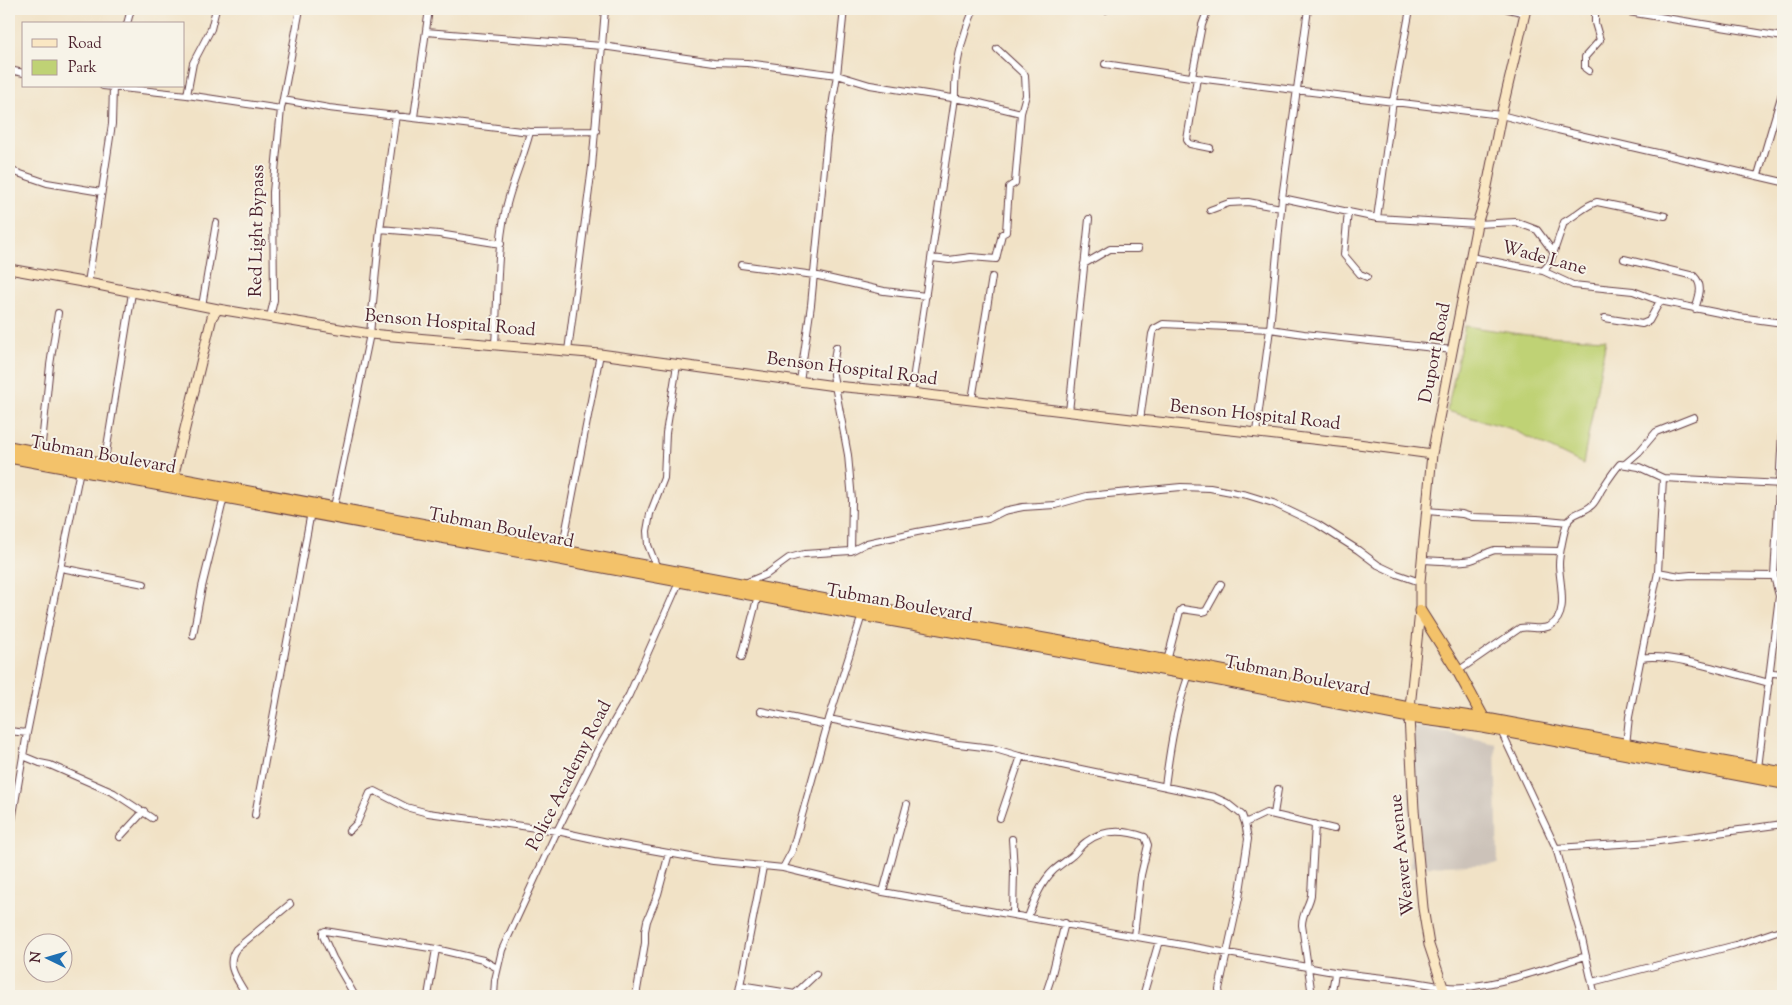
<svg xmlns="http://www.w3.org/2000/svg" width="1792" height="1005" viewBox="0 0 1792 1005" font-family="'Sorts Mill Goudy',serif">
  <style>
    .industrial { fill: #ccc2b9 }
    .green { fill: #bfd275; stroke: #847850 }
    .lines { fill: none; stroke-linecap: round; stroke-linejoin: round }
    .street-casing { stroke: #633c42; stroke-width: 8 }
    .secondary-casing { stroke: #633c42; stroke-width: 11 }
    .highway-casing { stroke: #633c42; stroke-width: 13 }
    .street { stroke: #fff; stroke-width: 6 }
    .secondary { stroke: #fae7c3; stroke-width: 9 }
    .highway { stroke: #f3c26a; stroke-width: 11 }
    .labels { text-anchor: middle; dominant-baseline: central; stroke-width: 4; stroke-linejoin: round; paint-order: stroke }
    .street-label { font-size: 18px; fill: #4a1f2b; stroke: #f7f3e8 }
  </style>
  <rect width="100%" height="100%" fill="#f7f3e8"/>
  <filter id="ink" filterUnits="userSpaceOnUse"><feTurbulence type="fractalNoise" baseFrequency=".02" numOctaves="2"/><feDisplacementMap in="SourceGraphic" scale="10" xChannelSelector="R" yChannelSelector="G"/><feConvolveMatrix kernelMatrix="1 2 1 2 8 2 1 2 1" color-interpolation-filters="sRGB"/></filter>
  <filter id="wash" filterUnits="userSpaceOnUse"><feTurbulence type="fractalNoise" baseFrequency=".0096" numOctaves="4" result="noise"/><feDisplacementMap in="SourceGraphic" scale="20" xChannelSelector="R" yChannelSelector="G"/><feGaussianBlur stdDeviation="1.12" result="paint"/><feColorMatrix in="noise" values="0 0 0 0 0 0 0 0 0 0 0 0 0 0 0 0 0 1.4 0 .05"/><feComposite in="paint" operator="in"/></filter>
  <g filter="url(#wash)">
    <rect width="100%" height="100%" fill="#f1e2c6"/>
    <!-- industrial -->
    <path class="industrial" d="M1408,725L1495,743L1498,864L1411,867Z"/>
    <!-- green -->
    <path class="green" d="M1465,326L1527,335L1606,339L1583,464L1509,428L1447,411Z"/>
  </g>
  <g filter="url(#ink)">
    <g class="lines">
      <!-- street casing -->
      <g class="street-casing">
        <path id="street" d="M1308,9L1282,198L1377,218L1477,224L1516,222L1537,230L1554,253
          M1508,9L1526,13
          M1610,9L1783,37
          M1105,10V9
          M127,24L131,9
          M426,32L602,46L714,62L747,63L837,75L870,85L971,101L1021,113
          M1105,64L1197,78L1501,115L1558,130L1783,182
          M9,70L24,73
          M1589,71L1585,68V57L1600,40L1595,23V9
          M1192,77L1202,25L1208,9
          M1197,78L1187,140L1190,144L1210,148
          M103,86L187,95L281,109
          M187,95L193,63L211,29L216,9
          M283,100L329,108L530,132L596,131
          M414,117L429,9
          M9,170L47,183L101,192
          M1758,175L1783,90
          M1210,210L1229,203L1248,202L1281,208
          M1348,211L1344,255L1360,274L1367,277
          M1377,218L1393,101L1410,9
          M380,229L439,234L501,244
          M1471,257L1543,271L1573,285L1633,291L1660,301L1739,317L1783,323
          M932,258L949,260L971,257L996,259L1002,234L1006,232L1009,187L1015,183L1021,113L1026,95L1025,75L997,49
          M1624,259L1694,276C1704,286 1699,296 1695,309
          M1084,264L1110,249H1138
          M741,265L814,275L884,291L926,296
          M1543,271L1550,263L1564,222C1576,216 1585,205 1597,202L1665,216
          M88,283L112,124L113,86
          M202,306L216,223
          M270,317L274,300L273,192L281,109L300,9
          M1605,318L1642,324L1649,321L1660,301
          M495,344C498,302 496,255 505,213C510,186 523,160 530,132
          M836,347L833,367V375L848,455L852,500L851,551
          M568,351L592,167L605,9
          M800,381L811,305L827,137L837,75L844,9
          M911,393L955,98C954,67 962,37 974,9
          M972,400L992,277
          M1069,412L1089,219
          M1140,420L1152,334L1154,329L1163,324L1270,329L1304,334L1453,350
          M1256,432L1270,329L1282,198
          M41,453L50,365L58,313
          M1625,464L1639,452L1656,432L1694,417
          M104,465L132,293
          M1663,478L1658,572L1680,576L1691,575L1774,576
          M334,507L370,334L380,229L396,115
          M1427,511L1462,514L1472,517L1537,519L1568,522
          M562,550L600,354
          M1422,560C1436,560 1461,564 1474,559C1481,556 1487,552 1495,550L1560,551
          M61,568L144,584
          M657,568L648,545L647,531L650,514L664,478L666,433L677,365
          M745,583L767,574L789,558L804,554L851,551L867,543L917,532L988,519L1004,511L1023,507L1055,505L1087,496L1181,487L1210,488L1247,495L1273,503L1317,524L1358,550L1378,565L1397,574L1420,582
          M193,635L202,587L224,497
          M742,657L758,595
          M1642,658C1669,652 1740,676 1769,683
          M1167,661L1180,611L1182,609L1202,612L1206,611L1221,584
          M1458,671L1520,628C1531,626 1540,631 1550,626C1570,615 1559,582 1559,564C1559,556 1564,531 1567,523C1572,512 1584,513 1592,505C1596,501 1599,494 1602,489C1608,480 1613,472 1620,464L1639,467L1663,478L1783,484
          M1773,673L1783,674
          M761,711L827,725
          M829,719L918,737L958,744L992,748L1019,756L1214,797L1227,803L1242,815L1245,823L1248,839L1239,898L1219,989L1220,996
          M9,731L27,733
          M1501,731L1556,848L1582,939L1595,996
          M1626,745L1629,717L1658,572
          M23,756L40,763L50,765L114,793L152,818
          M1758,768L1779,596L1774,576L1783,415
          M1165,786C1170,748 1176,710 1189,674
          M1274,814L1278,789
          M255,815L311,512
          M1000,818L1021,756
          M1245,823L1266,813L1334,829
          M349,831L357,823L370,793L375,791L406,807L428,813L557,831L612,843L713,861L783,868L883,892L1307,967C1341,975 1374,976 1409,981C1430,984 1445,989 1466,987C1507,983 1547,968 1586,956
          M120,837L144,811
          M9,838L27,733L80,470
          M1012,839L1014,870L1013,914
          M1556,848L1652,842L1783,824
          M783,868L792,851L829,719L862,615
          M883,892L907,804
          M1028,917C1034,901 1041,882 1054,870C1060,865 1067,860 1072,856C1077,852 1081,845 1086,842C1103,829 1125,830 1145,837L1148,845L1141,875L1134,936
          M1592,982L1736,945L1783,929
          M740,985L795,994L816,974
          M247,996C239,981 224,966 236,949L290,904
          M355,996L333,958L323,936V932L325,931L436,949L483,960L497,968
          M428,996L436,949
          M494,996L495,980L502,950L557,831L597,751L629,695L680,580
          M636,996L645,943V931L647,921L658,894L669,853
          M738,996L763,867
          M1045,996L1051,978L1065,923
          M1143,996L1159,941
          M1312,996L1302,925C1302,913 1309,906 1311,895L1315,824
          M1331,996L1335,974"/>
      </g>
      <!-- secondary casing -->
      <g class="secondary-casing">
        <path id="secondary" d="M9,269L88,283L218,309
          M173,478L212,317L218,309L370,334L600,354L835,386L911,393L1140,420L1358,444L1432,454
          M1446,996L1429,945L1423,908L1414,810L1409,717L1420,611V582L1432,454L1477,224L1484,202L1501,115L1526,9"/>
      </g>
      <!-- highway casing -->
      <g class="highway-casing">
        <path id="highway" d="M9,447L864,607L1191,665L1409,708L1492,720L1783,773
          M9,457L862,615L1189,674L1409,717L1483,727L1783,783
          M1420,611L1458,671L1484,719"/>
      </g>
      <!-- street -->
      <use href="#street" class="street"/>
      <!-- secondary -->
      <use href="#secondary" class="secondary"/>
      <!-- highway -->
      <use href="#highway" class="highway"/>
    </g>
  </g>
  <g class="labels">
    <!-- street labels -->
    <g class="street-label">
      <text transform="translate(258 231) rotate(-89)">Red Light Bypass</text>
      <text transform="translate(1544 259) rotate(15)">Wade Lane</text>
      <text transform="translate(450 324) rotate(5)">Benson Hospital Road</text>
      <text transform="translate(1436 353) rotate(-79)">Duport Road</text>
      <text transform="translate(852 370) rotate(7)">Benson Hospital Road</text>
      <text transform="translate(1255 416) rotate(6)">Benson Hospital Road</text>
      <text transform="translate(103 456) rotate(10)">Tubman Boulevard</text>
      <text transform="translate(501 529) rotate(11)">Tubman Boulevard</text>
      <text transform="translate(899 604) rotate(10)">Tubman Boulevard</text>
      <text transform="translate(1297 677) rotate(11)">Tubman Boulevard</text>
      <text transform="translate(570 776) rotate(-63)">Police Academy Road</text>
      <text transform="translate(1403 855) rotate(-96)">Weaver Avenue</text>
    </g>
  </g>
  <!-- margin -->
  <rect width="1792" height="1005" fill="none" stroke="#f7f3e8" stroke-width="30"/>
  <!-- legend -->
  <rect x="22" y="22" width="162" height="65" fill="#f7f3e8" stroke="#b29e9c"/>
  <rect x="32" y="39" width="25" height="8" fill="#fae7c3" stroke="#b29e9c"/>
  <text x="68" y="48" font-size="15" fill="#4a1f2b">Road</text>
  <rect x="32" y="60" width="25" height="15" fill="#bfd275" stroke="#b29e9c"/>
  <text x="68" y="72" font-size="15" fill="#4a1f2b">Park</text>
  <!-- north arrow -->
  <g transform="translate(48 958) rotate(275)"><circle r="24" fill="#f7f3e8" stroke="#b29e9c"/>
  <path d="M0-4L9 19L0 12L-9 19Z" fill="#1f6fb2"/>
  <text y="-8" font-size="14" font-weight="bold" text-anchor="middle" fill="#4a1f2b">N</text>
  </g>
</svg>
